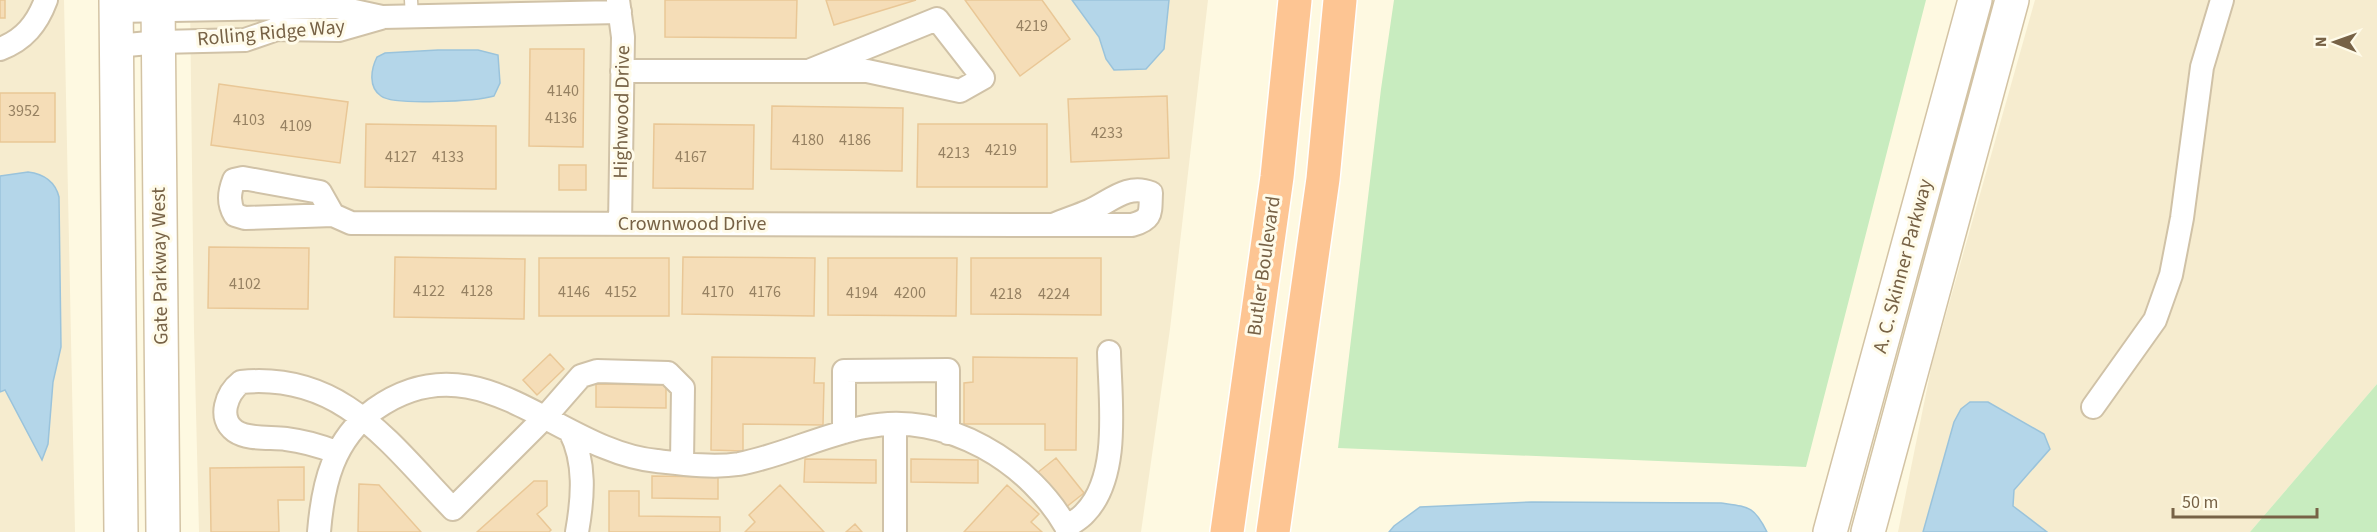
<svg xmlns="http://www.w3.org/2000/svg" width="2377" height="532" viewBox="0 0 2377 532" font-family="'Source Sans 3',sans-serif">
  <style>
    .residential { fill: #f6eccf }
    .green { fill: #c8ecbf }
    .water { fill: #b4d6e9; stroke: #9ac3db; stroke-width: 1.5 }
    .building { fill: #f5ddb7; stroke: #e9c796; stroke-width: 1.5 }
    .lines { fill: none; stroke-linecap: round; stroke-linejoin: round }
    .lane-casing { stroke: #d0c2a7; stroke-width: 15 }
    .street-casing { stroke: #d0c2a7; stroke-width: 26 }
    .secondary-casing { stroke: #d3c3a4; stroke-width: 36 }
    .highway-casing { stroke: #fff; stroke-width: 36 }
    .lane { stroke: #fff; stroke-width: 12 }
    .street { stroke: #fff; stroke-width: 22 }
    .secondary { stroke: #fff; stroke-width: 33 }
    .highway { stroke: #fdc593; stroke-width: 33 }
    .labels { text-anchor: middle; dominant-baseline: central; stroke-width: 6; stroke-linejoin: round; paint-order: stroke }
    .number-label { font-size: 16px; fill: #968162 }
    .street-label { font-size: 20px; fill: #776246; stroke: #fffbe9 }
  </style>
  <rect width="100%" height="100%" fill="#fef9e1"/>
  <!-- residential -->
  <path class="residential" d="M0,0H64L75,532H0Z
    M190,0H1208L1170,329L1141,532H199L194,331Z
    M2035,0H2377V384L2250,532H1898L1932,364Z"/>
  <!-- green -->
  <path class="green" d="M1394,0H1926L1806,467L1338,448L1381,89Z
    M2377,384V532H2250Z"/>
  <!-- water -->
  <path class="water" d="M1072,0H1169L1164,49L1146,69L1114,70L1106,59L1099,37Z
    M438,50H478L498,55L500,83L494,96C477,101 394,106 381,96C368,87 371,69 377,57L385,53Z
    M28,172C44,174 55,181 59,197L61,347L53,382L48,444L42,460L5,390L0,392V176Z
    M1970,402H1988L2044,434L2050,449L2014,490L2013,506L2047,532H1923L1954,422L1961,409Z
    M1532,502L1721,503C1749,507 1754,506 1767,532H1389L1394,526L1420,507Z"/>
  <!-- building -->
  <path class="building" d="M0,0H5V18H0Z
    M665,0H797L796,38L665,37Z
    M826,0H916L834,25Z
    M965,0H1042L1070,39L1020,76Z
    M530,49H584L583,147L529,146Z
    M219,84L348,102L340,163L211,145Z
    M0,93H55V142H0Z
    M1167,96L1169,158L1071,162L1068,99Z
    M772,106L903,108L902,171L771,169Z
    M366,124L496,126V189L365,187Z
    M654,124L754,125L753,189L653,188Z
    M918,124H1047V187H917Z
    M559,165H586V190H559Z
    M209,247L309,248L308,309L208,308Z
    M395,257L525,259L524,319L394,317Z
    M683,257L815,258L814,316L682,314Z
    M539,258H669V316H539Z
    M828,258H957L956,316L828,315Z
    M971,258H1101V315L971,314Z
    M550,354L564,369L537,395L523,380Z
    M712,357L815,358L814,383H824L823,425L743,424V451L711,450Z
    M973,357L1077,358L1076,450H1045V424H964V383L973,382Z
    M596,384L666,385V408L596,407Z
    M1056,458L1084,493L1065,508L1037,473Z
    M805,459L876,460V483L804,482Z
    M911,459L978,460V483L911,482Z
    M304,467V500H278L279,532H211L210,468Z
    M652,476L718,477V499L652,498Z
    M534,481H547V506L537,514L551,530L549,532H477Z
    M359,484L379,485L421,532H358Z
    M780,485L824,532H745L755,522L749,515Z
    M1007,485L1039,514L1031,522L1042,532H964Z
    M609,491H639V516L720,517V532H609Z
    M855,524L862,532H846Z"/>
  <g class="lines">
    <!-- lane casing -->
    <g class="lane-casing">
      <path id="lane" d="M411,0L412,17"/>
    </g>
    <!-- street casing -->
    <g class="street-casing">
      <path id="street" d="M618,0L623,37L620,224
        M116,11L336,7L382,17L620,12
        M116,46L160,42L245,40L277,29L339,30L381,18
        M0,49C24,40 37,24 46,0
        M622,71H867L960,91L983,78L937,19L811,70
        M333,215L320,192L243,178L234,180C229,193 228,203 235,215L245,218L333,215L351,223L1053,225H1132C1153,219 1150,213 1151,193C1127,183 1110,202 1089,211C1077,216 1065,220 1053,225
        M2093,407L2155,320L2171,275L2182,218L2202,67L2222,0
        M895,425V532
        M570,431C586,462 583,498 577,532
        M844,432V371L948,370V433
        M336,452C320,446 303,441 286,439C271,437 248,440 235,431C217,418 227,393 241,382C342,372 390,444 453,509L546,416L581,376L597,371L668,373L683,388L682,463
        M1066,527C1072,523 1080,519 1085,513C1121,476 1110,400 1109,352
        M319,532C323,483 333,440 375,409C479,335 558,452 657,461C683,464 713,468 739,464C782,456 822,435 865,427C945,410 1032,462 1069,532"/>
    </g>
    <!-- secondary casing -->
    <g class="secondary-casing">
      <path id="secondary" d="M116,0L121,532
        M158,0L163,532
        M1830,532L1975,0
        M1868,532L2012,0"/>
    </g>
    <!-- highway casing -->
    <g class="highway-casing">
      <path id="highway" d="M1227,532L1277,177L1295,0
        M1273,532L1323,179L1340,0"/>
    </g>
    <!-- lane -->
    <use href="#lane" class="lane"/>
    <!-- street -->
    <use href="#street" class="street"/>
    <!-- secondary -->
    <use href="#secondary" class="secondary"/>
    <!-- highway -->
    <use href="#highway" class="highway"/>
  </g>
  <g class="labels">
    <!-- number labels -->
    <g class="number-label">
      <text x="1032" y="26">4219</text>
      <text x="563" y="91">4140</text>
      <text x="24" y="111">3952</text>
      <text x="561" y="118">4136</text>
      <text x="249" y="120">4103</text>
      <text x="296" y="126">4109</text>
      <text x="1107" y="133">4233</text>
      <text x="808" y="140">4180</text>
      <text x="855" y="140">4186</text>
      <text x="1001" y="150">4219</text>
      <text x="954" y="153">4213</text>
      <text x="401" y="157">4127</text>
      <text x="448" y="157">4133</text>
      <text x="691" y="157">4167</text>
      <text x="245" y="284">4102</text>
      <text x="429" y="291">4122</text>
      <text x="477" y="291">4128</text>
      <text x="574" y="292">4146</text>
      <text x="621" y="292">4152</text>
      <text x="718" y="292">4170</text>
      <text x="765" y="292">4176</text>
      <text x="862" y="293">4194</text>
      <text x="910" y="293">4200</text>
      <text x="1006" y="294">4218</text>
      <text x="1054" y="294">4224</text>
    </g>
    <!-- street labels -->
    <g class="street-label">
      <text transform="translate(271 33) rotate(-5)">Rolling Ridge Way</text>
      <text transform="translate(622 112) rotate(-89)">Highwood Drive</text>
      <text x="692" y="224">Crownwood Drive</text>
      <text transform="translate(160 266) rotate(-91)">Gate Parkway West</text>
      <text transform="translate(1264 266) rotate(-82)">Butler Boulevard</text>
      <text transform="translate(1903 266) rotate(-75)">A. C. Skinner Parkway</text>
    </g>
  </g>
  <!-- north arrow -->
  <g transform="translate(2335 42) rotate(271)" stroke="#fffbe9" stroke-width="4.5" paint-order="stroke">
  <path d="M0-4.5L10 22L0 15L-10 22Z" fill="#776246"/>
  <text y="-9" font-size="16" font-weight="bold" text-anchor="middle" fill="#776246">N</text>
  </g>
  <!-- scale -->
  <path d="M2173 508v9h144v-9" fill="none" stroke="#776246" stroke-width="3"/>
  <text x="2182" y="508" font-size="18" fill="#776246" stroke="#fffbe9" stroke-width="4.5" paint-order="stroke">50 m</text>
</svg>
